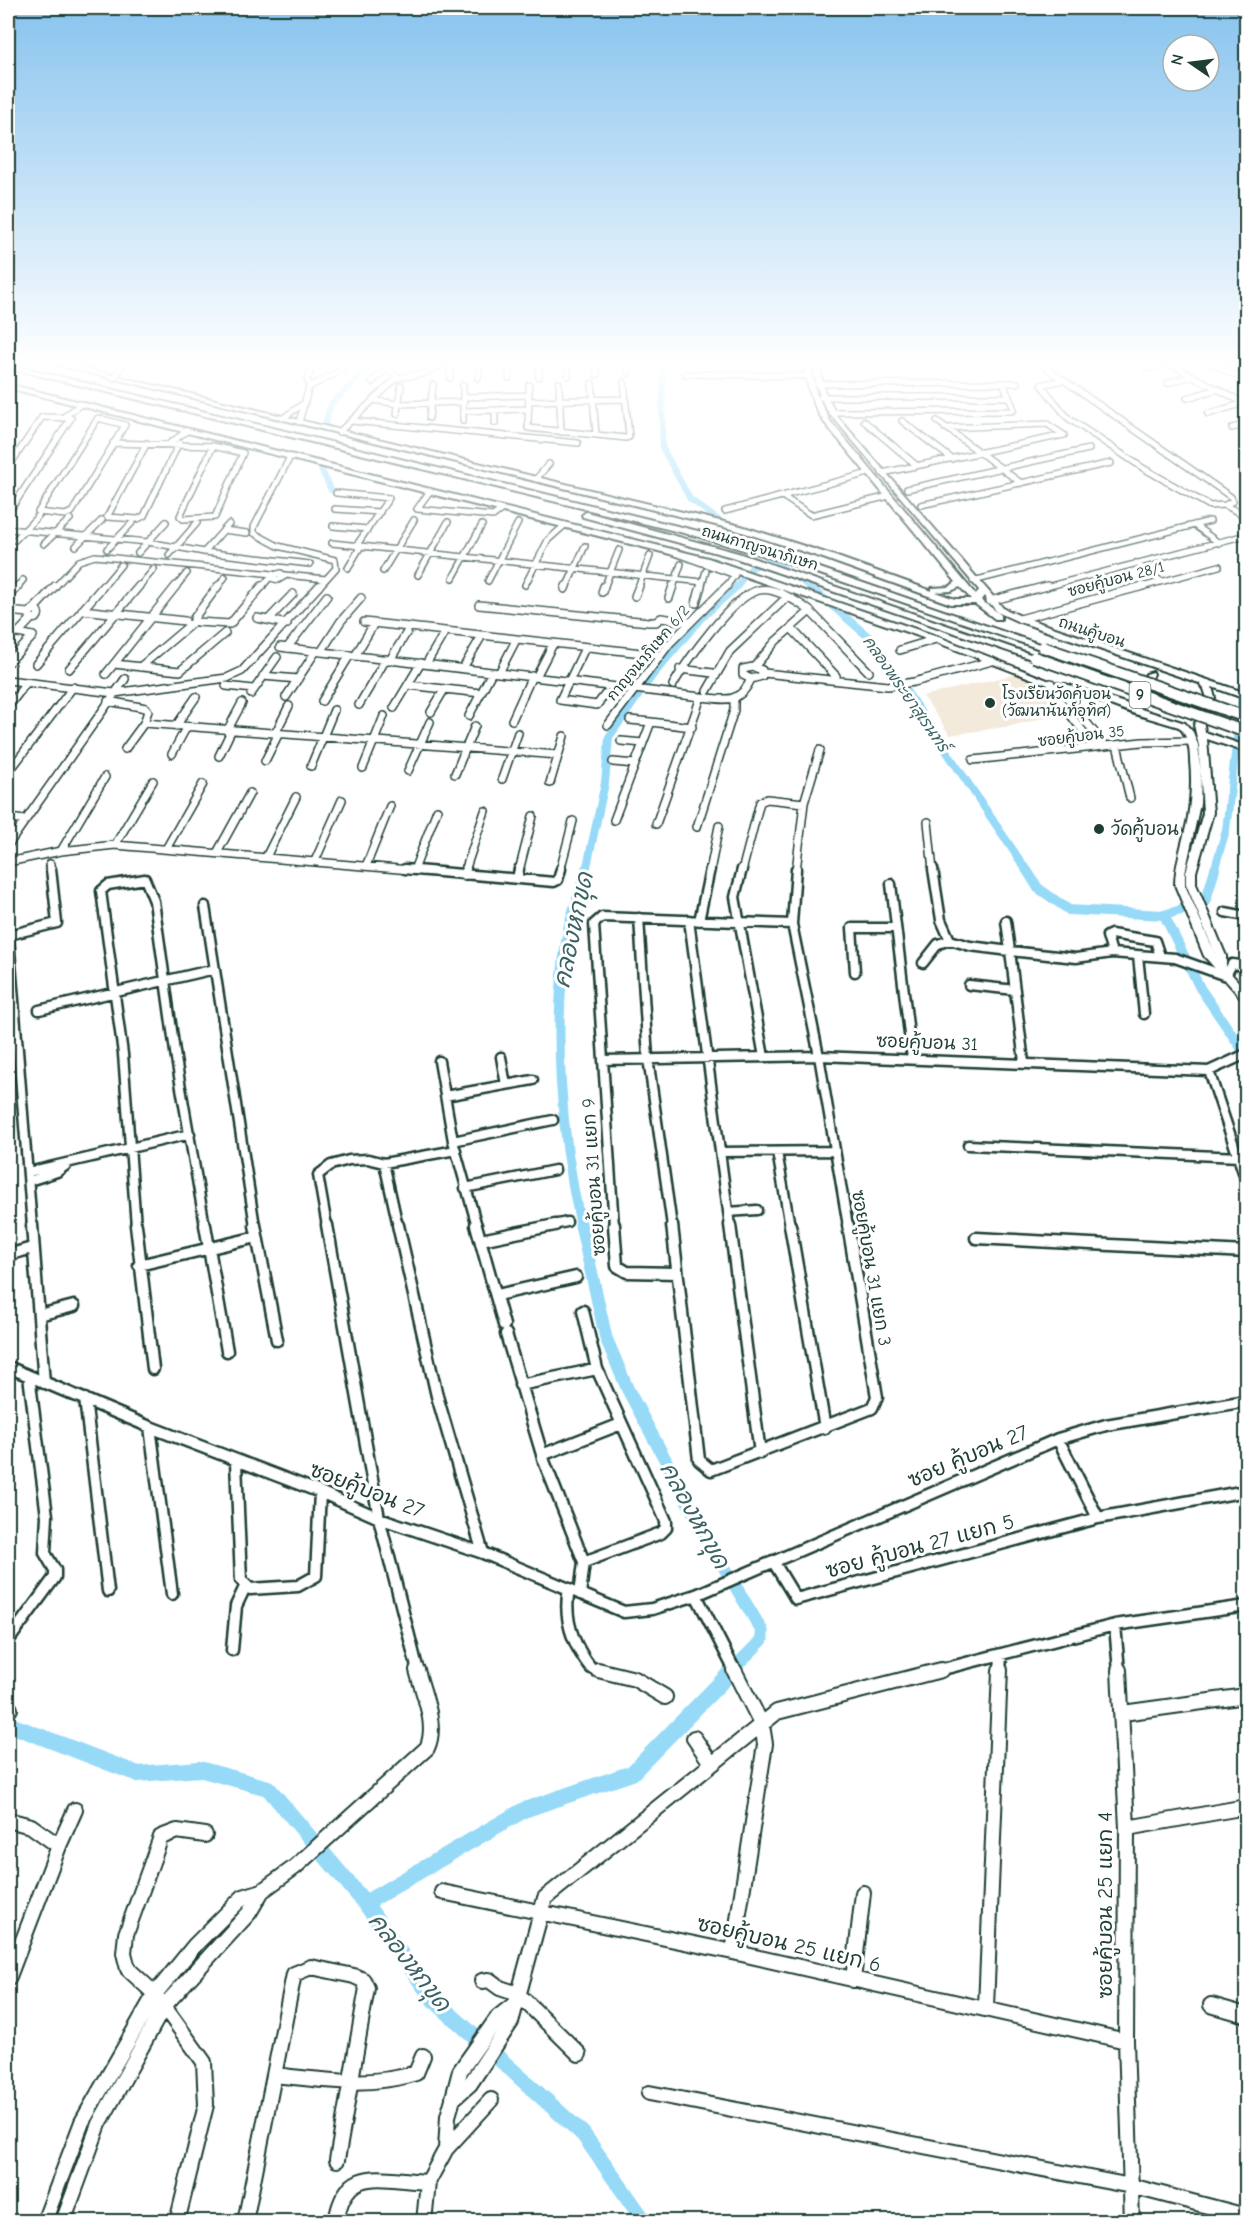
<svg xmlns="http://www.w3.org/2000/svg" width="1254" height="2229" viewBox="0 0 1254 2229" font-family="'Comic Neue','Playpen Sans Thai',sans-serif">
  <style>
    .built { fill: #f3eadc }
    .lines { fill: none; stroke-linecap: round; stroke-linejoin: round }
    .canal-far4 { stroke: #96daf8; stroke-width: 6 }
    .canal-far3 { stroke: #96daf8; stroke-width: 8 }
    .canal-far2 { stroke: #96daf8; stroke-width: 10 }
    .canal-far1 { stroke: #96daf8; stroke-width: 13 }
    .canal { stroke: #96daf8; stroke-width: 16 }
    .river { fill: #96daf8; fill-rule: evenodd }
    .minor-far4-casing { stroke: #1f3d34; stroke-width: 8 }
    .minor-far3-casing { stroke: #1f3d34; stroke-width: 10 }
    .minor-far2-casing { stroke: #1f3d34; stroke-width: 13 }
    .minor-far1-casing { stroke: #1f3d34; stroke-width: 15 }
    .minor-casing { stroke: #1f3d34; stroke-width: 18 }
    .major-casing { stroke: #1f3d34; stroke-width: 4 }
    .highway-casing { stroke: #1f3d34; stroke-width: 4 }
    .minor-far4 { stroke: #fff; stroke-width: 5 }
    .minor-far3 { stroke: #fff; stroke-width: 7 }
    .minor-far2 { stroke: #fff; stroke-width: 8 }
    .minor-far1 { stroke: #fff; stroke-width: 10 }
    .minor { stroke: #fff; stroke-width: 14 }
    .major { fill: #fff; fill-rule: evenodd }
    .highway { fill: #fff; fill-rule: evenodd }
    .highway-bridge-casing { stroke: #1f3d34; stroke-width: 14; stroke-linecap: butt }
    .highway-bridge { stroke: #fff; stroke-width: 10 }
    .poi-dot { fill: #1f3d34; stroke: #fff; stroke-width: 2 }
    .labels { text-anchor: middle; dominant-baseline: central; stroke-width: 6; stroke-linejoin: round; paint-order: stroke }
    .far-street-label { font-size: 15px; fill: #1f3d34; stroke: #fff }
    .far-poi-label { font-size: 15px; fill: #1f3d34; stroke: #fff; text-anchor: start }
    .far-water-label { font-size: 16px; font-style: italic; fill: #3d6465; stroke: #fff }
    .shield { fill: #fff; stroke: #627771; stroke-width: 1.5 }
    .shield-label { font-size: 16px; font-weight: bold; fill: #1f3d34 }
    .poi-label { font-size: 18px; fill: #1f3d34; stroke: #fff; text-anchor: start }
    .street-label { font-size: 18px; fill: #1f3d34; stroke: #fff }
    .near-street-label { font-size: 21px; fill: #1f3d34; stroke: #fff }
    .near-water-label { font-size: 24px; font-style: italic; fill: #3d6465; stroke: #fff }
  </style>
  <rect width="100%" height="100%" fill="#fff"/>
  <filter id="ink" filterUnits="userSpaceOnUse"><feTurbulence type="fractalNoise" baseFrequency=".0167" numOctaves="2"/><feDisplacementMap in="SourceGraphic" scale="12" xChannelSelector="R" yChannelSelector="G"/><feConvolveMatrix kernelMatrix="1 2 1 2 8 2 1 2 1" color-interpolation-filters="sRGB"/></filter>
  <g filter="url(#ink)">
    <!-- built -->
    <path class="built" d="M1017,674L1032,679L1062,713L1011,726L950,735L923,696Z"/>
    <g class="lines">
      <!-- canal-far4 -->
      <path class="canal-far4" d="M663,361L662,447L690,499L811,588
        M325,424L331,404L376,361
        M320,466L331,490
        M736,588L750,569L771,558"/>
      <!-- canal-far3 -->
      <path class="canal-far3" d="M809,586L871,639L1027,871
        M586,871L605,783L609,737L652,676L701,618L737,586
        M1214,871L1226,830L1242,695"/>
      <!-- canal-far2 -->
      <path class="canal-far2" d="M1026,869L1038,888L1069,910L1164,915L1205,903L1215,869
        M1164,915L1200,988L1246,1055
        M581,1226C561,1135 552,1027 567,935C570,913 581,892 586,869"/>
      <!-- canal-far1 -->
      <path class="canal-far1" d="M581,1225L606,1338L628,1390L711,1545L762,1631V1640L731,1671"/>
      <!-- canal -->
      <path class="canal" d="M8,1724L138,1774L199,1769L268,1788L365,1903
        M645,2222L583,2134L433,1999L365,1903L524,1810L632,1773L733,1670"/>
      <!-- river -->
      <path class="river" d="M1246,671V697L1242,699L1236,695L1240,675Z"/>
      <!-- minor-far4 casing -->
      <g class="minor-far4-casing">
        <path id="minor-far4" d="M395,361L388,367L397,378L422,374L450,361
          M539,361V377
          M568,361V376
          M597,361V375
          M1041,361L1049,370L1231,497L1233,501L1225,505L1246,517
          M1164,361L1246,404
          M1207,361L1246,381
          M1147,368L1167,363
          M1226,371L1246,365
          M628,373L630,361
          M686,374L808,376
          M114,378L125,361
          M450,378L451,361
          M478,378L480,361
          M509,378L510,361
          M1064,380L1041,385L1068,418L1143,468L1210,506L1225,505
          M372,382L388,367
          M559,383L561,432
          M592,383L596,435
          M1168,383L1192,376
          M817,384L1017,383
          M463,385V421
          M529,385L528,428L626,438L629,437L624,382
          M310,386L307,380L314,361
          M464,397L529,395
          M821,397H1009
          M1187,398L1218,389
          M373,400L398,404L464,402
          M529,401L626,399
          M495,410V423
          M464,411L529,409
          M831,412L1012,411L1014,409L1003,383
          M397,414L401,386
          M1208,414L1244,403
          M62,418L81,404
          M98,418L125,425L72,512L65,515L38,512Z
          M283,418L303,404
          M429,418L433,385
          M352,421L578,443
          M864,421L916,465
          M902,421L952,459
          M937,421L1021,483
          M299,422L309,387L340,371L347,361
          M945,428L1047,424L1064,435
          M1232,428L1246,424
          M339,432L397,378
          M113,443L213,446
          M147,443L107,517L138,519L144,516L179,443
          M170,443L187,431
          M213,446L243,453L215,517L183,519L180,516Z
          M290,457L254,527V533L278,546L335,560L336,568L318,588
          M8,468L42,417L71,418L13,506
          M882,473L1064,435
          M536,479L549,464
          M907,489L1089,449
          M430,491L417,509L493,516L501,510
          M336,493L389,498L356,546
          M782,496L811,515L889,496
          M921,505L1111,463
          M335,509L380,512
          M725,511L869,473
          M1194,525L1219,543
          M333,526L368,529
          M8,529L148,542L204,552L310,564
          M223,530L247,533
          M15,540L38,516
          M332,543L703,582
          M44,544L70,519
          M76,546L102,520
          M107,549L133,522
          M204,552L229,524
          M672,552L735,575L725,588
          M138,553L166,522
          M169,555L197,523
          M1136,563L1161,581
          M348,568L361,546
          M383,571L414,520
          M285,575L326,579
          M418,575L448,522
          M453,578L482,525
          M488,581L518,523
          M973,581L1210,521
          M525,585L548,540L565,525
          M16,588L23,580
          M54,588L79,561L95,556L273,574
          M102,588L121,565
          M138,588L154,569
          M175,588L187,573
          M217,588L225,577
          M261,588L271,576L281,573L285,576L278,580L271,578
          M566,588L585,546
          M604,588L619,550
          M638,588L650,556
          M673,588L681,564
          M701,588L706,571
          M1042,588L1246,535
          M1138,588L1219,566"/>
      </g>
      <!-- minor-far3 casing -->
      <g class="minor-far3-casing">
        <path id="minor-far3" d="M565,589L566,586
          M602,592L604,586
          M635,596L639,586
          M8,597L18,586
          M669,598L673,586
          M990,601L1047,586
          M696,603L701,586
          M479,605L649,622H656L661,618L690,622
          M29.5 614a4.5 4.5 0 1 1 9 0a4.5 4.5 0 1 1-9 0Z
          M82,610L185,621
          M8,611L28,613
          M32,611L55,586
          M194,618L218,586
          M257,618L287,624
          M1020,619L1143,586
          M268,620L293,594
          M197,622L230,624L262,586
          M364,622L660,655
          M791,628L836,676
          M8,632L18,633L32,618
          M280,647L701,697
          M287,648L327,596
          M584,650L560,700L597,705L606,693
          M900,650L936,639
          M321,652L341,621L361,598
          M355,656L372,627
          M390,660L407,632
          M8,663L33,636L18,633
          M36,664L103,586
          M114,664L180,671L225,633
          M426,664L443,635
          M140,667L191,624
          M753,667L762,670V676L751,679L743,675V669Z
          M754,667L776,641L810,611L869,672
          M463,668L480,639
          M69,669L139,586
          M680,669L713,673
          M499,673L515,642
          M764,673L888,686L914,682L992,661
          M106,674L176,586
          M263,676L298,679
          M536,677L552,646
          M8,680L114,693L227,678L242,671L319,586
          M1051,683L1053,692L1095,747
          M408,685L481,693
          M673,685C686,662 733,595 759,590C775,587 798,602 810,611
          M226,686L253,689
          M1058,686L1105,746
          M707,691L730,651L786,598
          M251,694L277,657
          M286,697L316,651
          M108,701L146,708L148,711L144,723L558,755
          M322,701L350,655
          M359,705L386,659
          M8,707L27,682
          M394,708L421,663
          M431,712L444,690
          M469,716L492,672
          M512,720L532,676
          M630,720L651,722
          M608,725L670,643L727,586
          M176,726L196,697
          M227,731L242,703
          M275,734L289,706
          M621,741L643,743
          M1117,745L1130,798
          M125,749L144,723
          M172,754L186,728
          M219,756L231,731
          M973,760L1142,742L1192,741
          M265,761L278,735
          M613,762L635,764
          M311,766L334,710
          M363,768L384,716
          M408,771L430,722
          M8,773L73,687
          M455,774L475,726
          M502,779L518,733
          M550,783L564,736
          M8,818L26,820
          M614,820L651,722L692,727
          M928,822L933,871
          M656,824L701,697C725,700 740,704 751,679
          M697,827L734,710V700
          M8,845L125,679
          M115,845L153,781
          M166,849L203,784
          M61,851L105,777
          M217,853L250,793
          M266,857L296,797
          M315,861L342,800
          M8,862L61,851L115,845L422,871
          M50,864L51,871
          M366,866L390,806
          M414,870L437,810
          M465,871L485,811
          M519,871L533,816
          M560,871L573,821
          M710,871L719,826
          M742,871L760,802L767,799L804,803
          M796,871L804,803L820,750"/>
      </g>
      <!-- minor-far2 casing -->
      <g class="minor-far2-casing">
        <path id="minor-far2" d="M405,869L554,882L558,880L561,869
          M742,869L735,897L764,1057
          M796,869L792,924L819,1056L848,1226
          M933,869L941,920L950,940L970,946L1010,951L1024,1062
          M464,875L466,869
          M517,879L519,869
          M891,884L912,1059
          M205,906L255,1226
          M1225,912L1246,916
          M639,918L648,1058L672,1226
          M689,920L730,1226
          M699,921L710,869
          M1006,921L1010,951L1076,958L1112,953
          M8,925L32,1226
          M9,935L57,923L51,869
          M1138,956L1144,1014
          M1160,956L1155,941L1111,934L1107,936L1112,953L1175,958L1226,976L1232,964L1246,966
          M923,963L938,944L950,940
          M855,972L852,928H894
          M969,985L1015,990
          M39,1010L215,969
          M501,1057L506,1085
          M603,1060L819,1056L1209,1071L1246,1054
          M439,1061L453,1141L477,1226
          M1209,1071L1246,1181
          M445,1096L533,1080
          M453,1141L553,1120
          M968,1145L1239,1157
          M720,1152L834,1151
          M777,1152L790,1226
          M384,1163L398,1226
          M28,1172L190,1134
          M29,1181L57,1172L68,1164
          M465,1188L555,1170
          M728,1212L757,1210
          M136,1226L123,1054L101,891L108,885L145,879L154,901L176,1059L205,1226
          M327,1226L318,1175L331,1165L349,1160L368,1159L384,1163L456,1150
          M548,1226L567,1222
          M614,1226L594,924L602,917L792,924"/>
      </g>
      <!-- minor-far1 casing -->
      <g class="minor-far1-casing">
        <path id="minor-far1" d="M32,1225L44,1383
          M136,1225L153,1369
          M205,1225L227,1351
          M255,1225L277,1340
          M327,1225L379,1518L418,1671
          M398,1225L437,1396L483,1553
          M476,1225L504,1325
          M614,1225L617,1266L627,1272L677,1273
          M672,1225L699,1460L711,1470L872,1408L877,1397L848,1225
          M730,1225L760,1453
          M790,1225L825,1428
          M976,1238L1246,1252
          M481,1240L555,1225
          M8,1255L32,1248
          M139,1265L257,1237
          M497,1295L576,1277
          M583,1311L597,1369L666,1521V1528L661,1533L584,1562
          M39,1315L74,1306
          M506,1334L544,1461L584,1562L580,1594
          M8,1367L150,1427L320,1492L379,1518L483,1553L624,1612L652,1609L696,1595L1058,1439L1106,1425L1246,1401
          M520,1385L597,1369
          M85,1399L108,1591
          M150,1427L172,1594
          M1058,1439L1098,1518
          M542,1455L621,1424
          M236,1462L241,1580L250,1589L298,1586L316,1576L320,1492
          M773,1561L796,1599L1098,1518L1246,1491
          M569,1589C563,1619 573,1645 591,1668L604,1671
          M696,1595L735,1671
          M1115,1625L1119,1671
          M8,1641L55,1577V1570L45,1553L47,1516L29,1376
          M232,1650L236,1606L245,1587
          M935,1671L1115,1625L1246,1606
          M1000,1671L1001,1656"/>
      </g>
      <!-- minor casing -->
      <g class="minor-casing">
        <path id="minor" d="M598,1670L635,1679L665,1697
          M1119,1670L1127,1828L1126,2041L1132,2222
          M8,1706L10,1709
          M1123,1713L1246,1696
          M694,1738L711,1763
          M8,1820L31,1826L59,1846L8,1979
          M1127,1828L1246,1807
          M59,1846L75,1810
          M442,1892L733,1952L1126,2041
          M733,1952L765,1744L762,1725L734,1670
          M853,1980L863,1893
          M482,1981L489,1980L500,1988L518,1994L579,2054
          M1211,2005L1246,2015
          M986,2007L1000,1670
          M274,2075C322,2080 369,2088 416,2073L423,2056
          M649,2093L1131,2186L1246,2216
          M453,2098L460,2071L498,2017L517,2002
          M446,2149L491,2100
          M44,2222L82,2122L155,1994L195,1945L243,1897L262,1891L295,1867L427,1748C438,1725 423,1694 417,1670
          M63,2222L99,2124L164,2006L249,1913L262,1891
          M177,2222L206,2105L204,2062L155,1994L128,1969L124,1953L126,1934L161,1837L177,1831L205,1835
          M245,2222L294,1974L311,1967L354,1976L363,1980L367,1988L337,2160
          M336,2222C345,2163 381,2180 428,2182
          M424,2222L428,2182L446,2149L448,2116L453,2099L470,2084L511,2022L545,1898L777,1712L941,1670"/>
      </g>
      <!-- major casing -->
      <g class="major-casing">
        <path id="major" d="M41,361H53L741,526L829,554L932,591V588L949,587L956,582L824,422C811,403 806,384 804,361H810L816,393L830,421L976,595L979,590L827,410C818,394 814,379 813,361H819L824,390L837,416L1003,608L1023,617L1246,693V699L1212,687L1215,698L1204,725L1205,732L1246,746V752L1207,739L1213,813L1196,872V884L1226,956V968L1246,990V1000L1242,999L1204,956L1175,885C1175,862 1184,840 1188,817C1191,798 1192,780 1190,761C1190,749 1188,736 1179,727L1135,714L1058,686L1059,684H1065L1131,705L1130,703L1146,674L1153,672L1154,674L1138,703L1141,709L1185,723L1193,732L1198,745L1201,776L1200,804L1185,873V885L1216,956L1186,884V872L1203,813L1199,746L1194,725L1207,698L1204,689L1199,683L1017,621L997,612L984,596L981,600L1001,615V619H995L975,604H951L823,558L736,530ZM960,587L971,599H955L935,592L951,591Z
          M8,384L708,558L939,637L1055,683L1054,685H1048L933,641L702,562L8,388Z"/>
      </g>
      <!-- highway casing -->
      <g class="highway-casing">
        <path id="highway" d="M8,364L702,532L791,558L1048,647L1040,649L785,562L696,536L8,368Z
          M586,512L738,553L1039,657L1031,659L732,557L583,517L582,515Z"/>
      </g>
      <!-- minor-far4 -->
      <use href="#minor-far4" class="minor-far4"/>
      <!-- minor-far3 -->
      <use href="#minor-far3" class="minor-far3"/>
      <!-- minor-far2 -->
      <use href="#minor-far2" class="minor-far2"/>
      <!-- minor-far1 -->
      <use href="#minor-far1" class="minor-far1"/>
      <!-- minor -->
      <use href="#minor" class="minor"/>
      <!-- major -->
      <use href="#major" class="major"/>
      <!-- highway -->
      <use href="#highway" class="highway"/>
      <!-- highway-bridge casing -->
      <g class="highway-bridge-casing">
        <path id="highway-bridge" d="M1043,647L1246,717
          M1034,657L1246,732"/>
      </g>
      <!-- highway-bridge -->
      <use href="#highway-bridge" class="highway-bridge"/>
    </g>
  </g>
  <!-- sky -->
  <linearGradient id="sky" x2="0" y2="1"><stop stop-color="#87c3ee"/><stop offset="0.54" stop-color="#fff"/><stop offset="1" stop-color="#fff" stop-opacity="0"/></linearGradient>
  <rect width="1254" height="673" fill="url(#sky)"/>
  <!-- markers -->
  <g class="poi-dot">
    <circle cx="990" cy="703" r="6"/>
    <circle cx="1099" cy="829" r="6"/>
  </g>
  <g class="labels">
    <!-- far-street labels -->
    <g class="far-street-label">
      <text transform="translate(760 548) rotate(17)">ถนนกาญจนาภิเษก</text>
      <text transform="translate(1116 579) rotate(-15)">ซอยคู้บอน 28/1</text>
      <text transform="translate(1092 632) rotate(18)">ถนนคู้บอน</text>
      <text transform="translate(648 653) rotate(-50)">กาญจนาภิเษก 6/2</text>
      <text transform="translate(1081 736) rotate(-7)">ซอยคู้บอน 35</text>
    </g>
    <!-- far-poi labels -->
    <g class="far-poi-label">
      <text x="1002" y="694">โรงเรียนวัดคู้บอน<tspan x="1002" dy="17">(วัฒนานันท์อุทิศ)</tspan></text>
    </g>
    <!-- far-water labels -->
    <g class="far-water-label">
      <text transform="translate(906 694) rotate(55)">คลองพระยาสุเรนทร์</text>
    </g>
    <!-- shield labels -->
    <rect class="shield" x="1129.5" y="682" width="21" height="26" rx="4.5"/>
    <g class="shield-label">
      <text x="1140" y="695">9</text>
    </g>
    <!-- poi labels -->
    <g class="poi-label">
      <text x="1111" y="829">วัดคู้บอน</text>
    </g>
    <!-- street labels -->
    <g class="street-label">
      <text transform="translate(927 1043) rotate(2)">ซอยคู้บอน 31</text>
      <text transform="translate(594 1177) rotate(-94)">ซอยคู้บอน 31 แยก 9</text>
      <text transform="translate(871 1268) rotate(80)">ซอยคู้บอน 31 แยก 3</text>
    </g>
    <!-- near-street labels -->
    <g class="near-street-label">
      <text transform="translate(968 1456) rotate(-23)">ซอย คู้บอน 27</text>
      <text transform="translate(367 1490) rotate(21)">ซอยคู้บอน 27</text>
      <text transform="translate(920 1546) rotate(-15)">ซอย คู้บอน 27 แยก 5</text>
      <text transform="translate(1105 1905) rotate(-90)">ซอยคู้บอน 25 แยก 4</text>
      <text transform="translate(789 1944) rotate(13)">ซอยคู้บอน 25 แยก 6</text>
    </g>
    <!-- near-water labels -->
    <g class="near-water-label">
      <text transform="translate(573 930) rotate(-78)">คลองหกขุด</text>
      <text transform="translate(695 1515) rotate(61)">คลองหกขุด</text>
      <text transform="translate(410 1962) rotate(52)">คลองหกขุด</text>
    </g>
  </g>
  <!-- margin -->
  <rect width="1254" height="2229" fill="none" stroke="#fff" stroke-width="30"/>
  <rect x="15" y="15" width="1224" height="2199" fill="none" stroke="#1f3d34" stroke-width="2" filter="url(#ink)"/>
  <!-- north arrow -->
  <g transform="translate(1191 63) rotate(284)"><circle r="28" fill="#ffffff" stroke="#a5b1ae" stroke-width="1.5"/>
  <path d="M0-4.5L10 22L0 15L-10 22Z" fill="#1f3d34"/>
  <text y="-9" font-size="16" font-weight="bold" text-anchor="middle" fill="#1f3d34">N</text>
  </g>
</svg>
